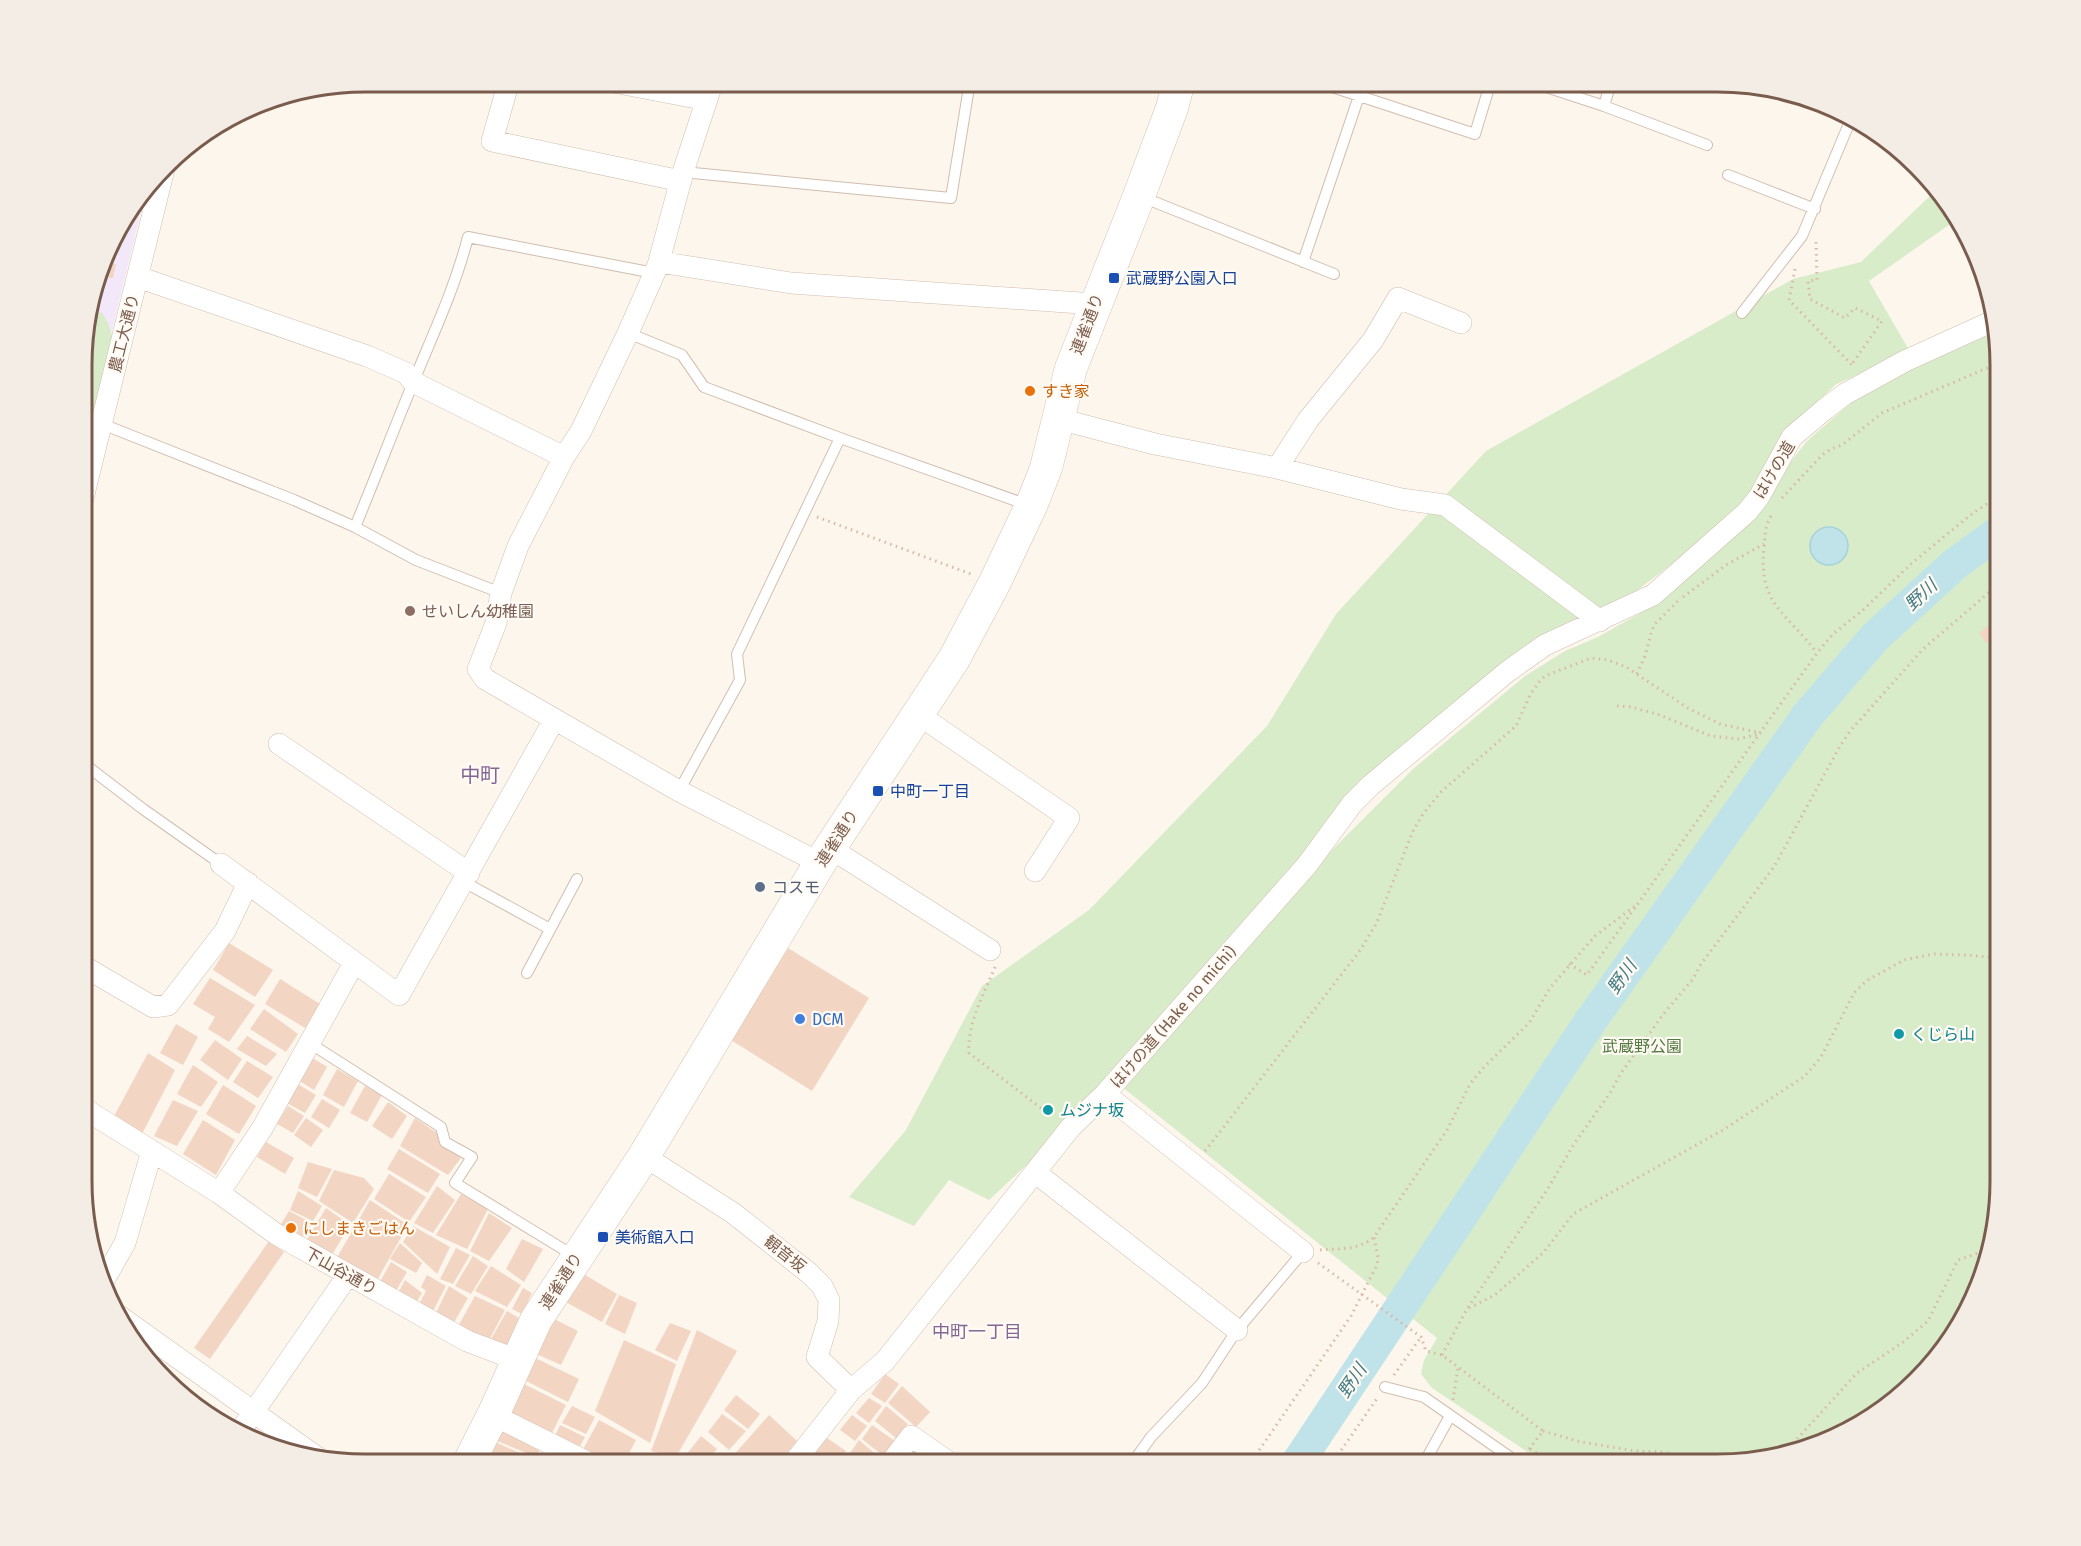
<svg xmlns="http://www.w3.org/2000/svg" width="2081" height="1546" viewBox="0 0 2081 1546" font-family="'Fira Sans','Noto Sans JP',sans-serif">
  <style>
    .education { fill: #f3e8fa }
    .green { fill: #d8ecc9 }
    .water { fill: #bfe3e8; stroke: #a5d3da; stroke-width: 1.5 }
    .lines { fill: none; stroke-linecap: round; stroke-linejoin: round }
    .river { stroke: #bfe3e8; stroke-width: 33 }
    .building { fill: #f3d5c3 }
    .service-casing { stroke: #d1beb0; stroke-width: 12 }
    .minor-casing { stroke: #d1beb0; stroke-width: 22 }
    .secondary-casing { stroke: #d6c0b0; stroke-width: 33 }
    .path { stroke: #d9b8a5; stroke-width: 3; stroke-dasharray: 1.5 4.5; stroke-linecap: butt }
    .service { stroke: #fff; stroke-width: 10 }
    .minor { stroke: #fff; stroke-width: 21 }
    .secondary { stroke: #fff; stroke-width: 32 }
    .transit-dot { fill: #1a4fb4; stroke: #fffaf3; stroke-width: 2 }
    .food-dot { fill: #e8710a; stroke: #fffaf3; stroke-width: 2 }
    .education-dot { fill: #8d6e63; stroke: #fffaf3; stroke-width: 2 }
    .service-dot { fill: #5c6f8a; stroke: #fffaf3; stroke-width: 2 }
    .shop-dot { fill: #3f7fe0; stroke: #fffaf3; stroke-width: 2 }
    .culture-dot { fill: #0f9aa8; stroke: #fffaf3; stroke-width: 2 }
    .labels { text-anchor: middle; dominant-baseline: central; stroke-width: 4.5; stroke-linejoin: round; paint-order: stroke }
    .transit-label { font-size: 16px; fill: #164399; stroke: #fffaf3; text-anchor: start }
    .street-label { font-size: 16px; fill: #7a5c4d; stroke: #fffaf3 }
    .food-label { font-size: 16px; fill: #c56008; stroke: #fffaf3; text-anchor: start }
    .education-label { font-size: 16px; fill: #785e54; stroke: #fffaf3; text-anchor: start }
    .service-label { font-size: 16px; fill: #4e5e75; stroke: #fffaf3; text-anchor: start }
    .shop-label { font-size: 16px; fill: #366cbe; stroke: #fffaf3; text-anchor: start }
    .culture-label { font-size: 16px; fill: #0d838f; stroke: #fffaf3; text-anchor: start }
    .park-label { font-size: 16px; fill: #537a41; stroke: #fffaf3 }
    .water-label { font-size: 18px; font-style: italic; fill: #437c86; stroke: #fffaf3 }
    .neighbourhood-label { font-size: 18px; fill: #846695; stroke: #fffaf3 }
    .quarter-label { font-size: 20px; fill: #846695; stroke: #fffaf3 }
    .rim { fill: none; stroke: #7a5c4d; stroke-width: 3 }
  </style>
  <rect width="100%" height="100%" fill="#fdf6ec"/>
  <!-- education -->
  <path class="education" d="M145,193L133,244L83,451V327L110,239Z"/>
  <!-- green -->
  <path class="green" d="M1933,193L1956,220L1869,281L1909,350L1835,385L1784,436L1743,509L1617,606L1355,795L1062,1132L989,1200L949,1180L914,1226L849,1197L906,1130L982,986L1089,910L1267,726L1336,614L1486,451L1793,279L1861,262Z
    M88,311L102,313L108,323L113,339L83,454V328Z
    M1995,329L1999,346V1200L1985,1273L1941,1355L1842,1436L1717,1465H1547L1432,1388L1421,1374L1424,1360L1437,1338L1121,1086L1316,866L1413,769L1525,676L1565,651L1598,637L1644,611L1778,478L1807,441L1848,405L1906,369Z"/>
  <!-- water -->
  <path class="water" d="M1810 546a19 19 0 1 1 38 0a19 19 0 1 1-38 0Z"/>
  <g class="lines">
    <!-- river -->
    <path class="river" d="M1296,1465L1592,1019L1808,715L1875,637L1955,564L1999,532"/>
  </g>
  <!-- building -->
  <path class="building" d="M108,245H110L106,262L116,264L113,278L99,276Z
    M1993,622L1999,633L1986,643L1979,633Z
    M229,943L273,970L255,997L213,970Z
    M788,948L869,998L812,1091L731,1040Z
    M210,978L255,1005L229,1042L208,1029L215,1017L193,1004Z
    M280,979L320,1004L305,1028L265,1004Z
    M264,1009L298,1034L286,1052L250,1029Z
    M176,1024L198,1037L183,1065L160,1053Z
    M247,1036L277,1054L266,1066L237,1049Z
    M215,1040L242,1059L228,1080L200,1060Z
    M148,1053L175,1070L142,1134L113,1118Z
    M311,1057L327,1067L314,1090L298,1080Z
    M247,1061L273,1077L258,1098L233,1082Z
    M193,1065L218,1082L201,1107L177,1094Z
    M337,1069L358,1081L344,1107L323,1095Z
    M296,1083L316,1095L305,1113L285,1102Z
    M223,1085L256,1106L239,1134L206,1114Z
    M365,1086L382,1095L367,1122L350,1113Z
    M322,1099L340,1110L329,1128L311,1117Z
    M173,1100L198,1111L177,1146L154,1136Z
    M388,1102L407,1116L392,1139L372,1126Z
    M288,1106L304,1116L293,1133L277,1124Z
    M306,1118L323,1130L311,1147L294,1135Z
    M415,1118L437,1133L441,1144L461,1158L448,1175L400,1146Z
    M203,1120L235,1140L216,1175L183,1154Z
    M266,1142L294,1158L285,1174L257,1157Z
    M399,1149L440,1174L428,1193L387,1169Z
    M308,1162L332,1169L317,1197L298,1188Z
    M334,1170L364,1178L374,1189L353,1223L319,1201Z
    M389,1174L426,1197L409,1222L374,1199Z
    M437,1186L455,1200L433,1233L414,1223Z
    M298,1191L322,1206L313,1221L290,1210Z
    M461,1194L488,1209L467,1249L436,1235Z
    M370,1200L408,1225L375,1284L335,1261Z
    M326,1208L350,1225L330,1258L305,1243Z
    M289,1211L312,1223L300,1241L278,1229Z
    M489,1213L512,1228L489,1261L470,1251Z
    M413,1226L450,1247L437,1274L403,1242Z
    M522,1239L543,1249L524,1282L506,1269Z
    M269,1241L284,1252L210,1359L194,1348Z
    M400,1243L422,1263L416,1273L390,1259Z
    M456,1248L470,1255L453,1284L440,1279Z
    M473,1256L488,1266L471,1294L455,1286Z
    M391,1262L407,1272L394,1294L378,1285Z
    M491,1266L521,1285L507,1307L475,1291Z
    M582,1273L617,1294L602,1322L564,1301Z
    M427,1275L446,1286L431,1315L417,1308L426,1291L421,1287Z
    M405,1280L422,1293L414,1306L396,1297Z
    M449,1286L468,1298L452,1326L434,1317Z
    M523,1288L532,1293L522,1314L512,1309Z
    M619,1295L637,1303L625,1334L605,1324Z
    M475,1296L505,1310L487,1344L457,1328Z
    M507,1311L524,1321L510,1349L491,1339Z
    M552,1318L578,1331L561,1365L534,1353Z
    M670,1323L691,1331L677,1361L655,1350Z
    M697,1330L737,1351L676,1457L651,1451Z
    M624,1340L676,1364L650,1443L595,1411Z
    M529,1355L579,1379L568,1402L518,1377Z
    M885,1374L899,1384L885,1403L871,1394Z
    M516,1380L566,1405L550,1437L501,1413Z
    M902,1386L930,1412L916,1427L888,1403Z
    M736,1395L760,1414L748,1429L724,1410Z
    M869,1398L882,1406L869,1423L856,1413Z
    M572,1406L595,1417L586,1434L562,1423Z
    M886,1406L908,1424L896,1438L875,1421Z
    M722,1414L746,1431L729,1450L708,1432Z
    M769,1415L797,1441L777,1465H741L732,1457Z
    M852,1415L867,1426L855,1441L840,1430Z
    M599,1420L636,1440L623,1465H602L581,1453Z
    M560,1425L585,1437L577,1452L553,1440Z
    M872,1425L895,1441L882,1455L862,1439Z
    M501,1426L542,1445L536,1457L495,1440Z
    M701,1436L717,1449L703,1465H678Z
    M824,1436L846,1451L837,1465H821L809,1456Z
    M859,1440L880,1458L876,1465H860L848,1456Z
    M495,1442L522,1454L517,1464L490,1453Z
    M915,1449L941,1465H904Z
    M547,1451L571,1465L541,1464Z"/>
  <g class="lines">
    <!-- service casing -->
    <g class="service-casing">
      <path id="service" d="M1314,81L1475,134L1491,81
        M1531,82L1604,106L1707,145
        M1604,106L1611,82
        M683,172L951,198L970,81
        M1728,175L1815,209
        M1142,197L1334,274
        M137,204L155,208
        M1303,262L1359,96
        M1742,313L1802,236L1851,119
        M628,333L682,355L704,387L840,438L1028,505
        M102,424L294,500L355,527L416,560L501,593
        M355,527C375,479 393,431 413,383C433,334 455,288 468,237L654,273
        M83,763L143,809L221,864
        M679,791L740,680L737,654L840,438
        M464,882L550,929
        M527,973L577,879
        M308,1042L441,1127L445,1142L472,1157L455,1183L576,1257
        M1385,1387L1424,1397L1517,1462L1514,1465
        M1131,1465L1151,1437L1202,1383L1237,1330L1303,1252
        M1423,1465L1450,1416"/>
    </g>
    <!-- minor casing -->
    <g class="minor-casing">
      <path id="minor" d="M509,81L492,141L681,181
        M608,81L707,100
        M713,81L683,172L658,265L628,333L581,431L564,457L518,546L501,593L496,623L478,669L485,679L679,791L820,863
        M659,262L791,283L1095,304
        M138,277L367,356L406,373L413,382L564,457
        M1059,419L1155,444L1277,468L1401,499L1445,505L1600,621
        M1277,468L1308,420L1373,340L1398,298L1461,323
        M83,498L164,169
        M919,715L1069,818L1035,871
        M279,744L469,873
        M830,848L990,950
        M221,864L399,995L554,720
        M83,966L153,1007L168,1005L225,931L248,883
        M1105,1094L1303,1252
        M83,1108L219,1193L276,1234L467,1341L517,1360
        M644,1156L733,1213L809,1273L822,1286L829,1300L828,1321L817,1357L851,1390
        M1036,1173L1237,1330
        M219,1193L263,1127L354,963
        M104,1280L125,1243L152,1151
        M115,1313L318,1458
        M493,1415L593,1465
        M239,1433L348,1275
        M792,1465L851,1390L885,1361L1071,1127L1105,1094L1307,865L1352,804L1371,785L1507,672L1545,645L1653,595L1747,512L1759,497L1792,437L1825,409L1845,394L1905,361L1993,321
        M889,1465L911,1436L953,1465"/>
    </g>
    <!-- secondary casing -->
    <g class="secondary-casing">
      <path id="secondary" d="M468,1464L493,1415L536,1320L644,1156L820,863L954,659L995,582L1031,506L1046,468L1071,368L1139,196L1172,108L1179,81"/>
    </g>
    <!-- path -->
    <path class="path" d="M1816,242L1817,280L1808,281L1810,299L1845,318L1855,308L1882,321L1852,364
      M1795,269L1789,300L1852,365
      M1782,498L1822,455L1831,449L1842,445L1882,413L1999,363
      M1771,516C1765,526 1765,536 1764,548C1758,605 1787,613 1817,653
      M817,517L971,574
      M1683,597L1726,565L1764,544
      M1637,674L1645,656L1652,630L1656,623L1678,601
      M1617,706L1631,707L1657,714L1711,736L1738,739L1759,734
      M1569,964L1587,975L1817,653L1833,634L1863,610L1912,563L1973,513L1999,496
      M995,967C984,994 967,1023 969,1053L1054,1118
      M1205,1151L1361,949L1377,922L1413,831L1423,814L1441,792L1516,726L1530,695L1539,682L1545,676L1591,658L1608,660L1626,667L1688,708L1720,724L1761,733
      M1320,1250C1340,1248 1358,1251 1374,1237L1447,1130L1470,1084L1484,1067L1529,1023L1550,988L1595,936L1635,906
      M1318,1263L1421,1337L1426,1351L1442,1355L1543,1431L1526,1453
      M1469,1308L1495,1295L1544,1252L1573,1214L1723,1130L1805,1076L1821,1057L1854,993L1866,981L1904,960L1933,954L1965,955L1999,958
      M1442,1355L1467,1309L1547,1190L1574,1144L1610,1093L1621,1073L1665,1012L1693,979L1701,964L1774,867L1840,746L1851,730L1923,649L1999,584
      M1394,1375L1421,1337
      M1453,1400L1458,1368
      M1543,1431L1581,1442L1636,1451L1664,1452L1705,1465
      M1789,1448L1857,1373L1902,1343L1928,1321L1958,1260L1990,1249
      M1530,1449L1558,1465
      M1249,1465L1351,1316L1377,1265L1378,1257L1374,1237
      M1331,1465L1378,1397"/>
    <!-- service -->
    <use href="#service" class="service"/>
    <!-- minor -->
    <use href="#minor" class="minor"/>
    <!-- secondary -->
    <use href="#secondary" class="secondary"/>
  </g>
  <!-- markers -->
  <g class="transit-dot">
    <rect x="1108" y="272" width="12" height="12" rx="3"/>
    <rect x="872" y="785" width="12" height="12" rx="3"/>
    <rect x="597" y="1231" width="12" height="12" rx="3"/>
  </g>
  <g class="food-dot">
    <circle cx="1030" cy="391" r="6"/>
    <circle cx="291" cy="1228" r="6"/>
  </g>
  <circle class="education-dot" cx="410" cy="611" r="6"/>
  <circle class="service-dot" cx="760" cy="887" r="6"/>
  <circle class="shop-dot" cx="800" cy="1019" r="6"/>
  <g class="culture-dot">
    <circle cx="1899" cy="1034" r="6"/>
    <circle cx="1048" cy="1110" r="6"/>
  </g>
  <g class="labels">
    <!-- transit labels -->
    <g class="transit-label">
      <text x="1126" y="278">武蔵野公園入口</text>
      <text x="890" y="791">中町一丁目</text>
      <text x="615" y="1237">美術館入口</text>
    </g>
    <!-- street labels -->
    <g class="street-label">
      <text transform="translate(1087 324) rotate(-69)">連雀通り</text>
      <text transform="translate(124 333) rotate(-76)">農工大通り</text>
      <text transform="translate(1774 470) rotate(-59)">はけの道</text>
      <text transform="translate(837 838) rotate(-57)">連雀通り</text>
      <text transform="translate(1173 1017) rotate(-49)">はけの道 (Hake no michi)</text>
      <text transform="translate(785 1254) rotate(39)">観音坂</text>
      <text transform="translate(341 1271) rotate(29)">下山谷通り</text>
      <text transform="translate(561 1281) rotate(-57)">連雀通り</text>
    </g>
    <!-- food labels -->
    <g class="food-label">
      <text x="1042" y="391">すき家</text>
      <text x="303" y="1228">にしまきごはん</text>
    </g>
    <!-- education labels -->
    <g class="education-label">
      <text x="422" y="611">せいしん幼稚園</text>
    </g>
    <!-- service labels -->
    <g class="service-label">
      <text x="772" y="887">コスモ</text>
    </g>
    <!-- shop labels -->
    <g class="shop-label">
      <text x="812" y="1019">DCM</text>
    </g>
    <!-- culture labels -->
    <g class="culture-label">
      <text x="1911" y="1034">くじら山</text>
      <text x="1060" y="1110">ムジナ坂</text>
    </g>
    <!-- park labels -->
    <g class="park-label">
      <text x="1642" y="1046">武蔵野公園</text>
    </g>
    <!-- water labels -->
    <g class="water-label">
      <text transform="translate(1921 595) rotate(-43)">野川</text>
      <text transform="translate(1622 977) rotate(-55)">野川</text>
      <text transform="translate(1352 1381) rotate(-56)">野川</text>
    </g>
    <!-- neighbourhood labels -->
    <g class="neighbourhood-label">
      <text x="977" y="1332">中町一丁目</text>
    </g>
    <!-- quarter labels -->
    <g class="quarter-label">
      <text x="480" y="775">中町</text>
    </g>
  </g>
  <!-- crop -->
  <path d="M0 0H2081V1546H0ZM365 92H1717A273 273 0 0 1 1990 365V1181A273 273 0 0 1 1717 1454H365A273 273 0 0 1 92 1181V365A273 273 0 0 1 365 92Z" fill="#f4ede6" fill-rule="evenodd"/>
  <path class="rim" d="M365 92H1717A273 273 0 0 1 1990 365V1181A273 273 0 0 1 1717 1454H365A273 273 0 0 1 92 1181V365A273 273 0 0 1 365 92Z"/>
</svg>
